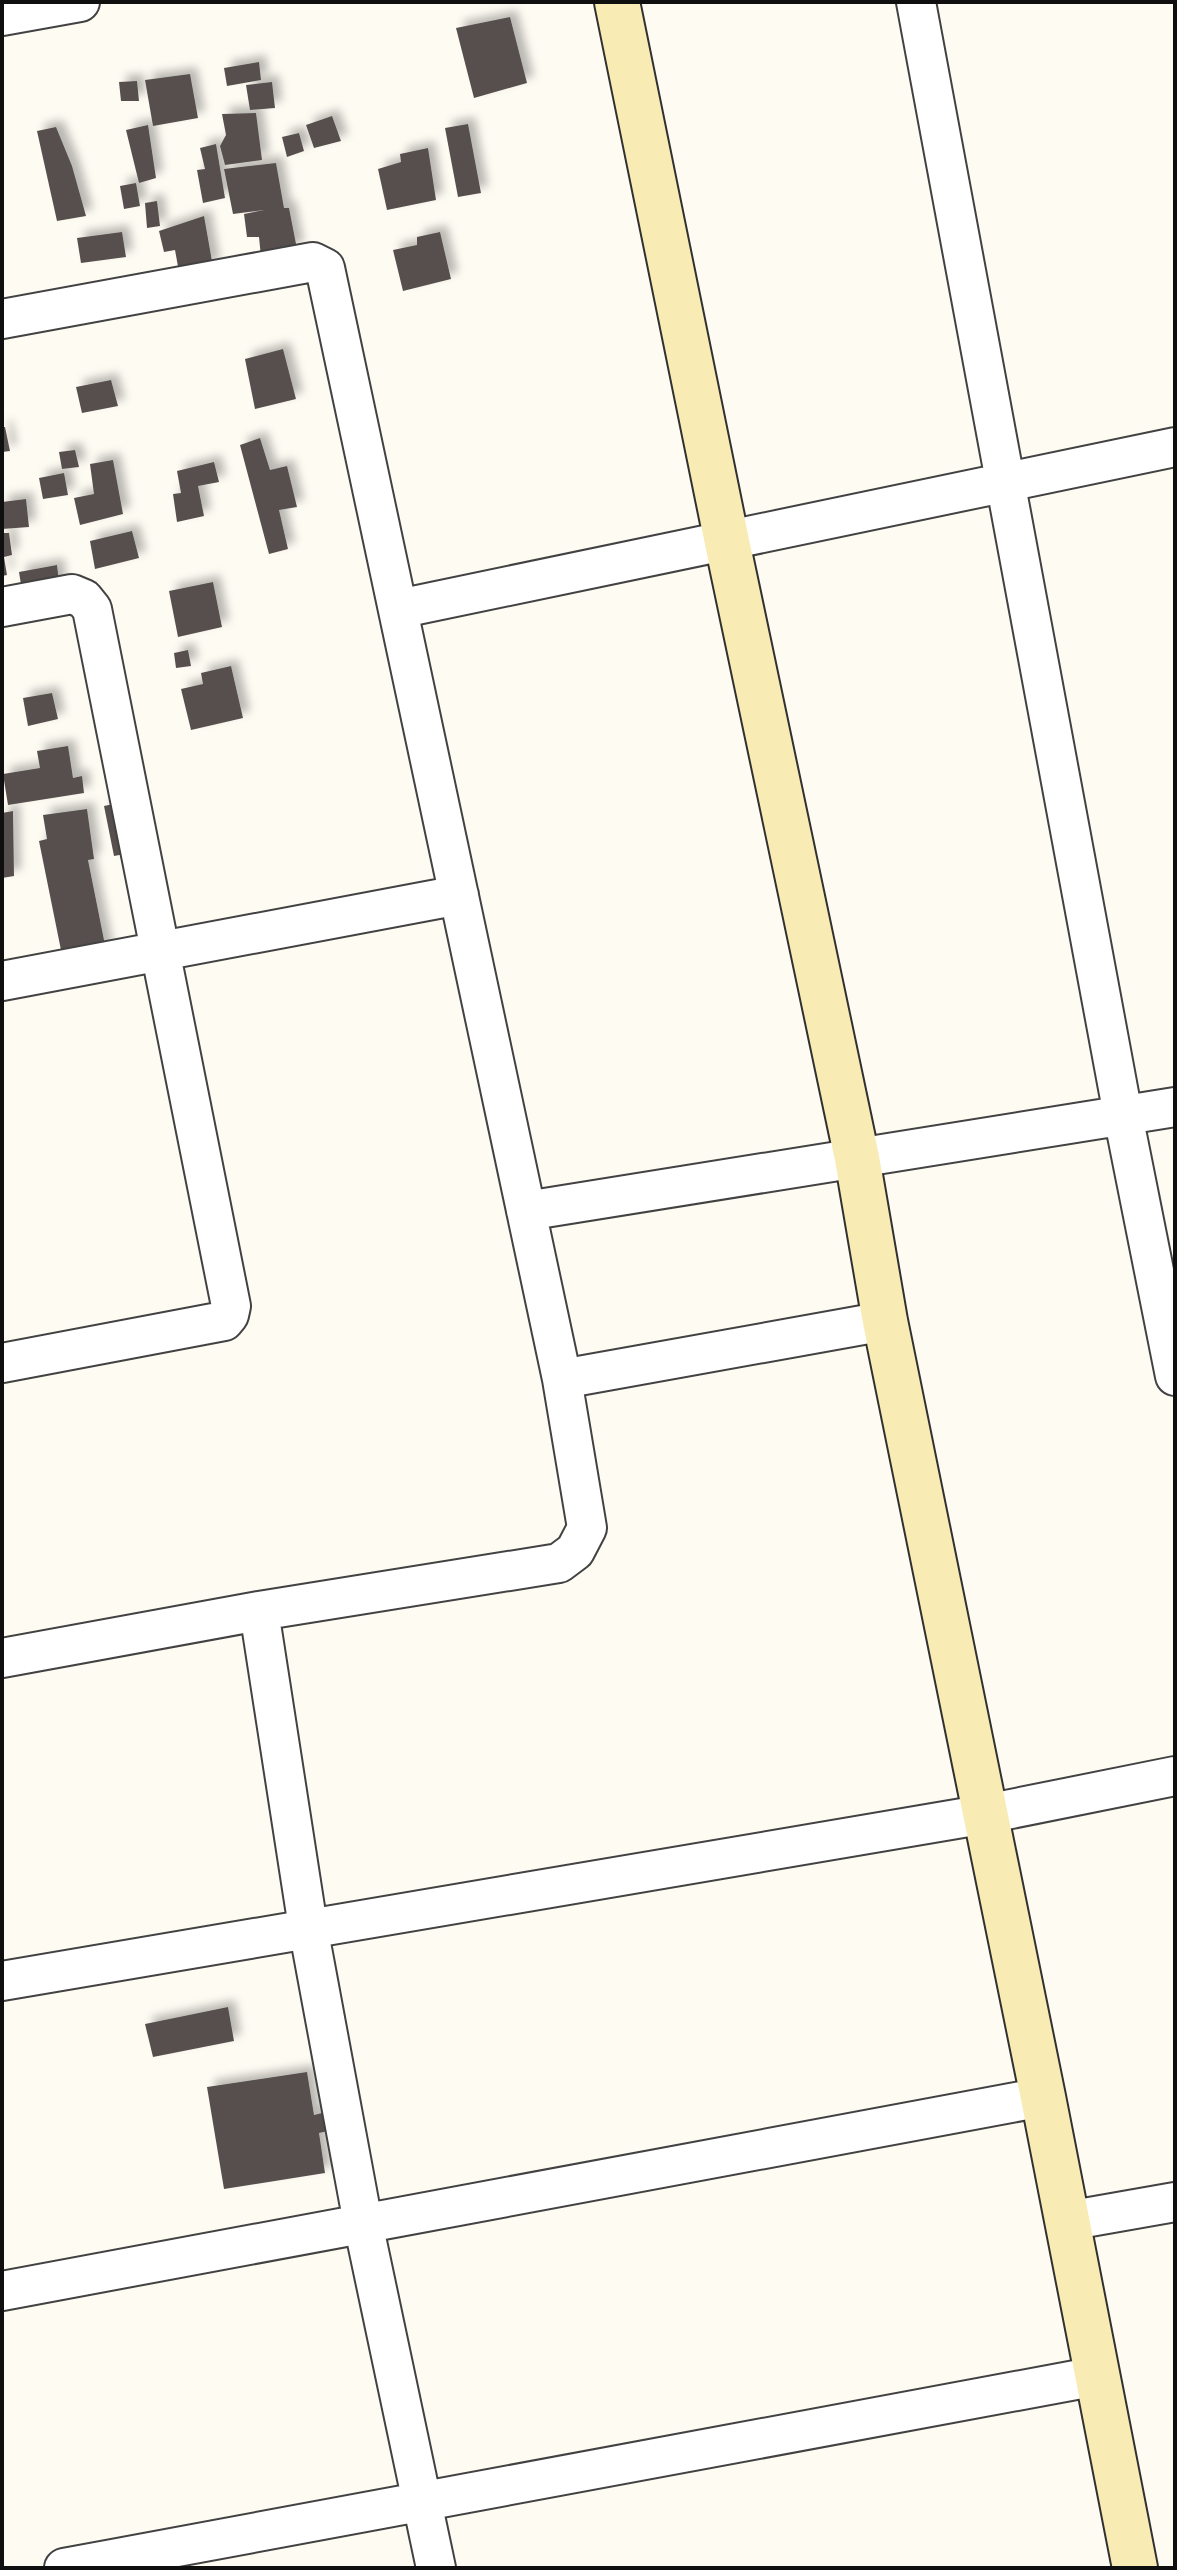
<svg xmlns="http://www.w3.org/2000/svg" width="1177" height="2570" viewBox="0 0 1177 2570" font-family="'Noto Serif',serif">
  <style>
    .building { fill: #57504d; filter: url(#shadow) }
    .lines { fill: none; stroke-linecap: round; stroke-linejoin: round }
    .street-casing { stroke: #424242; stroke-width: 42 }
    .secondary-casing { stroke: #313131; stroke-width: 48 }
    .street { stroke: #fff; stroke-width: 38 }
    .secondary { stroke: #f8ebb4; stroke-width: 44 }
  </style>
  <defs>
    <filter id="shadow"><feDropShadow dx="7" dy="-7" stdDeviation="4" flood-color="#0004"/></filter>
  </defs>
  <rect width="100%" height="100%" fill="#fefbf3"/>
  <!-- building -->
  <path class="building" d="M510,17L527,83L474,98L456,28Z
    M259,62L261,80L227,86L224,68Z
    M190,74L198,118L153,126L145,80Z
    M137,81L139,101H121L119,82Z
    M272,82L275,108L250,110L246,85Z
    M256,113L262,160L225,165L220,146L226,135L222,114Z
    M332,116L341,141L314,148L306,125Z
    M468,124L481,193L458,197L445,128Z
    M148,125L156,178L139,183L126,130Z
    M56,127L72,166L86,216L57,221L37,131Z
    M299,133L304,151L287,157L282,137Z
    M216,144L225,198L203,203L197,170L205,169L200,148Z
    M428,148L436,200L387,210L378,169L401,162L400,154Z
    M276,163L284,208H289L297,249L261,257L259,237H247L244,214L264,210L233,214L224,169Z
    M136,183L140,206L124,209L120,186Z
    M157,201L160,226L147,228L145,203Z
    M204,216L213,267L179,272L175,250L164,252L159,231Z
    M122,232L126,257L81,263L77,238Z
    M440,232L451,279L403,291L393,250L417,245V237Z
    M283,349L296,399L255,409L245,359Z
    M111,380L118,406L82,413L76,387Z
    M2,427H5L10,451L2,452Z
    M260,438L270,470L287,466L297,507L279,510L288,549L269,554L240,445Z
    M75,450L79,467L62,469L59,452Z
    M113,460L123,514L80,525L74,498L94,494L90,464Z
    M214,462L219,482L198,486L204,516L177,522L173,494L181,493L177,471Z
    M64,473L68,495L43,499L39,478Z
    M26,499L29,527L2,529V502Z
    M132,531L139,558L95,569L90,541Z
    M2,533H9L12,555L4,557L7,575L2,576Z
    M57,565L60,591L23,597L19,572Z
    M213,582L222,627L178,637L169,591Z
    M188,650L191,666L176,668L174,653Z
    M231,666L243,718L191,730L181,689L203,684L201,673Z
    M52,693L58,719L28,726L23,698Z
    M68,746L73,778L82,776L84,793L8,805L3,774L40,768L37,751Z
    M123,802L135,852L114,856L104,806Z
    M87,809L94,859L88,860L107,955L64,965L39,841L47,839L43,815Z
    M13,811L14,876L2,878V813Z
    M228,2007L234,2041L153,2057L145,2024Z
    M307,2072L314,2115L326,2112L328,2131L319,2133L325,2173L224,2189L207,2087Z"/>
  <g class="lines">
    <!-- street casing -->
    <g class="street-casing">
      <path id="street" d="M916,2L1123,1115L1175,1376
        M2,16L80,2
        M2,319L313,262L325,268L562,1379L587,1528L575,1551L559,1563L259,1611L2,1658
        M2,607L72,594L84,599L92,609L231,1306L229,1315L224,1321L2,1363
        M398,609L1175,447
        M2,981L459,895
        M526,1211L1175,1107
        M562,1379L885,1321
        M259,1611L308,1927L363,2223L436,2568
        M2,1981L986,1814L1175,1776
        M1067,2221L1175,2202
        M2,2291L1043,2097
        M64,2568L1097,2376"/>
    </g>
    <!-- secondary casing -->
    <g class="secondary-casing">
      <path id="secondary" d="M617,2L727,542L857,1158L885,1321L1043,2097L1135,2568"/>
    </g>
    <!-- street -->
    <use href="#street" class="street"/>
    <!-- secondary -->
    <use href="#secondary" class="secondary"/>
  </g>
  <!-- border -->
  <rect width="1177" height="2570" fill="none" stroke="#0f0f0f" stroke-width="8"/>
</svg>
